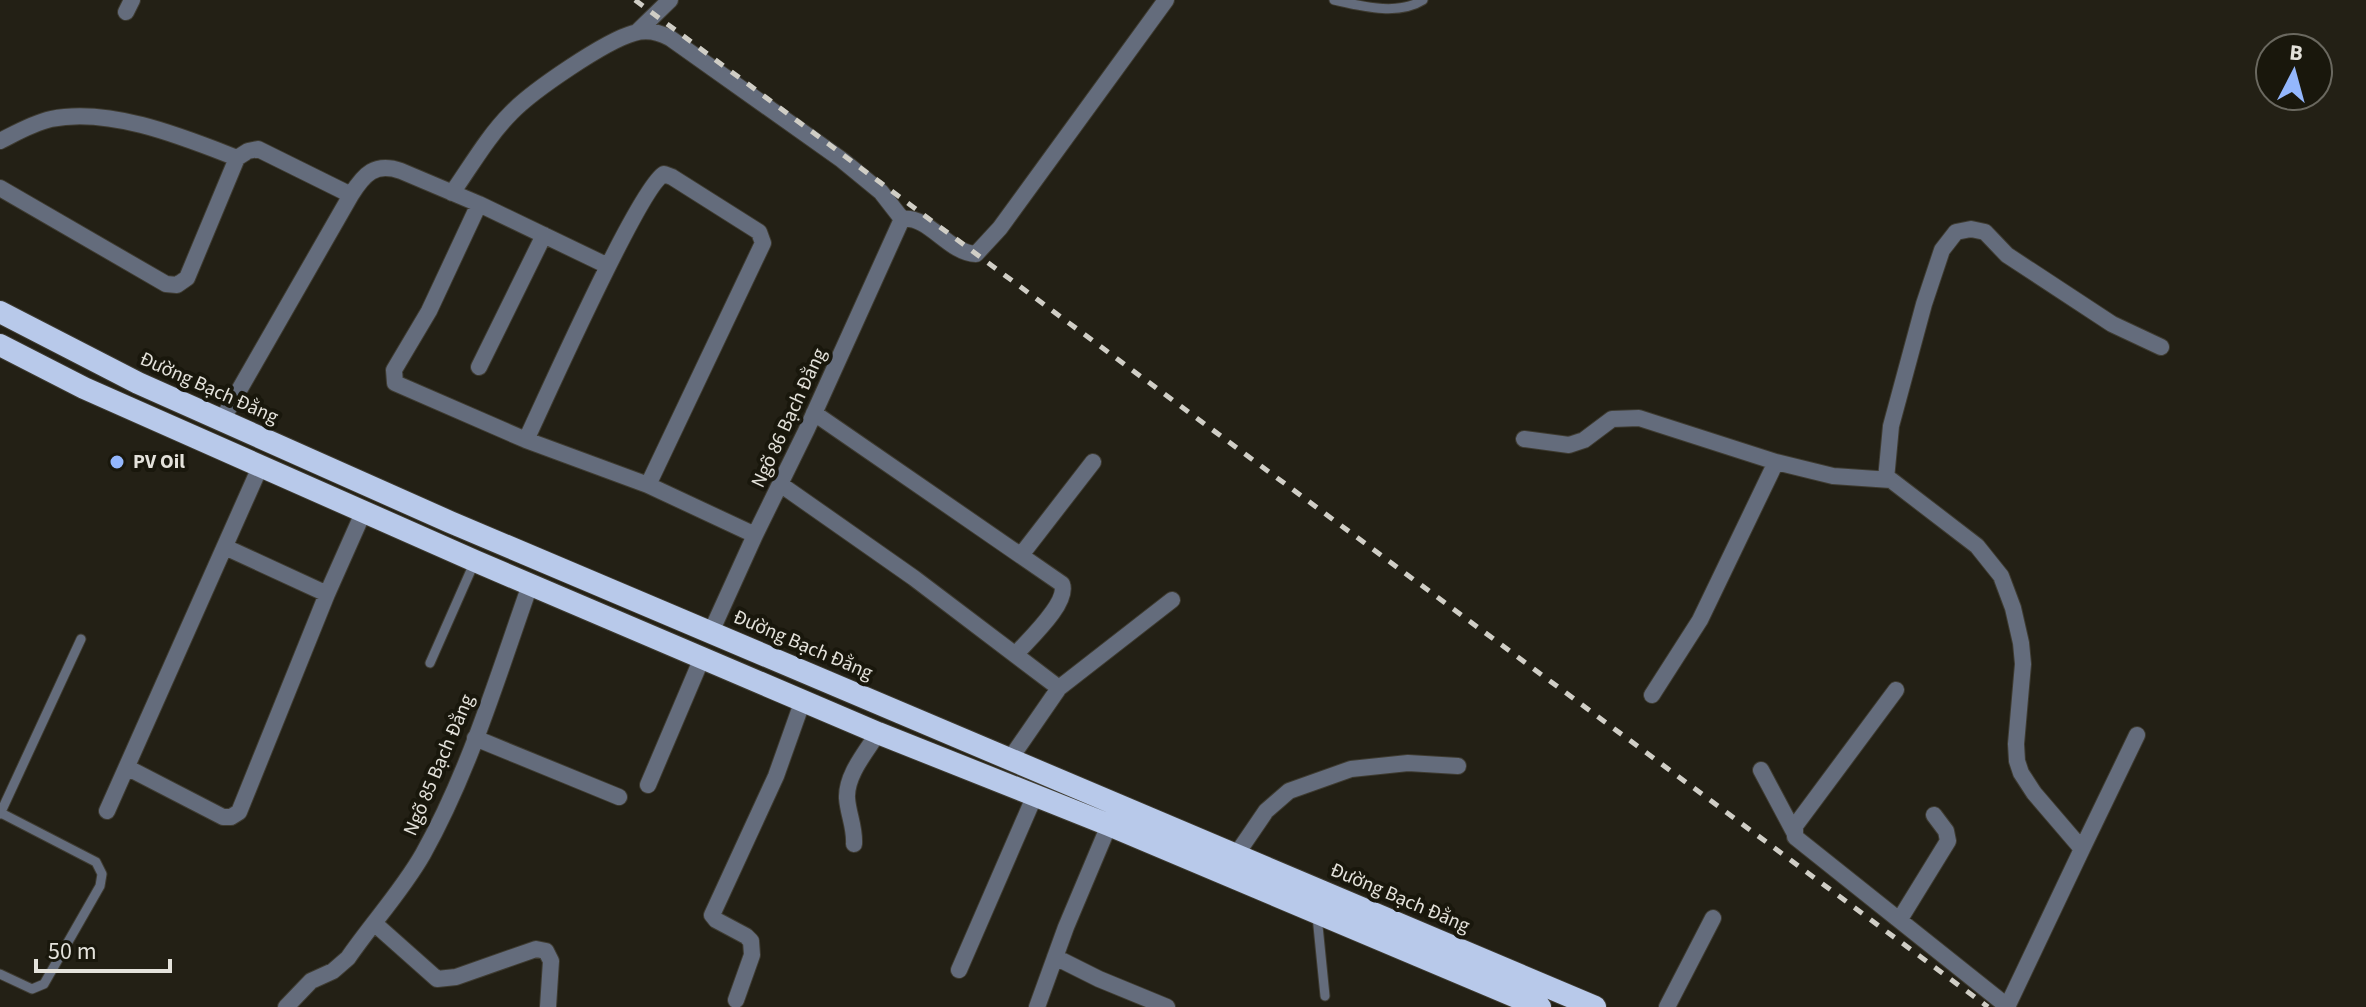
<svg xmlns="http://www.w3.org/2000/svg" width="2366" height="1007" viewBox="0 0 2366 1007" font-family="'Source Sans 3',sans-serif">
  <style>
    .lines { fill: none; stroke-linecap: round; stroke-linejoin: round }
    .service-casing { stroke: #3e3b31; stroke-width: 11 }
    .minor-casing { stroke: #3e3b31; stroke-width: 18 }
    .trunk-casing { stroke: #3e3b31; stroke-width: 24 }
    .service { stroke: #646c7c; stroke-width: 9 }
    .minor { stroke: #646c7c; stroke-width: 16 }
    .trunk { stroke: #b8c9ea; stroke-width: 22 }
    .rail { stroke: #d0cec6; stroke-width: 5; stroke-dasharray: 10 10; stroke-linecap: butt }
    .poi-dot { fill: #94b7fd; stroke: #19170c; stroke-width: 3 }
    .labels { text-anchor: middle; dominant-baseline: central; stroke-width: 8; stroke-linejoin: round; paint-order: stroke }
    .street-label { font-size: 20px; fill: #e4e2db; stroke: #19170c }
    .poi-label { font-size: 20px; font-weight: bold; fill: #e4e2db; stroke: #19170c; text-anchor: start }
  </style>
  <rect width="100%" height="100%" fill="#232015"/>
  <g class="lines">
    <!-- service casing -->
    <g class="service-casing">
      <path id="service" d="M1334,0C1361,6 1398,16 1423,0
        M430,663L475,561
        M0,814L81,639
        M1317,916L1325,996
        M0,974L32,989L44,984L100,886L102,874L96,862L1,813"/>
    </g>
    <!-- minor casing -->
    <g class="minor-casing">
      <path id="minor" d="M126,12L132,0
        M637,32L670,0
        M0,141C16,133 33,123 51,119C110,107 183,137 237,158L248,151L258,149L351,195
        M0,188L166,284L177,285L187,278L237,158
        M452,193C471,166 488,136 511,113C532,91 605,41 634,33C647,29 659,32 670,38L842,160L881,192L902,219
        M479,204L429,311L394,370L395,383L526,440L648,485L755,535
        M902,219C929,215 948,253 976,254L1000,228L1166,0
        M479,367L544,235
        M814,413L1062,584C1069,603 1029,639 1016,654
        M222,420L351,195C364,174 375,162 401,171L479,204L608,266
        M1524,439L1569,445L1584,440L1612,419L1639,418L1776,462
        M526,440C544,402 640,186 664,174L672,177L759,232L763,243L648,485
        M1886,479L1891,426L1924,304L1942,250L1956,232L1971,229L1985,232L2007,255L2112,324L2161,347
        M780,484L914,578L1059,688
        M225,547L327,594
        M1021,555L1093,462
        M711,632L755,535L807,429L902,219
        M1896,690L1795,826V837L2007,1006
        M1652,695L1700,620L1776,462L1833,476L1891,480L1977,546L2001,576L2013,608L2021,643L2023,664L2016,744L2017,761L2021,773L2034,793L2082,849L2007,1007
        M475,738L619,797
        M1010,759L1059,688L1172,600
        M128,768L223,817H231L239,812L327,594L363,513
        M1761,770L1794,832
        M648,785L702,658
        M107,811L260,467
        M854,844C855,827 848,814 847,798C846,775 866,752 878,733
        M2082,849L2137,735
        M1236,855L1266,811L1289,791L1351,769L1408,763L1458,766
        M1900,919L1948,841L1946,831L1934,815
        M374,923L437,979L456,977L536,949L546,951L551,961L548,1007
        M1055,957L1099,979L1167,1007
        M959,970L1035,795
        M736,1000L752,955L751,941L746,936L716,920L712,915L776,776L803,700
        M286,1007L311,981L333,971L348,958C372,923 402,891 423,854C470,770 498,675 530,585
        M1037,1007L1066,927L1109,825
        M1667,1007L1713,918"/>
    </g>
    <!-- trunk casing -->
    <g class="trunk-casing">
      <path id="trunk" d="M0,312L138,383L450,522L1595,1007
        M0,345L84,388L475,561L878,733L1109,825L1540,1007"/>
    </g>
    <!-- service -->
    <use href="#service" class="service"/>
    <!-- minor -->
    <use href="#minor" class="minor"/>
    <!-- trunk -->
    <use href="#trunk" class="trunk"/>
    <!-- rail -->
    <path class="rail" d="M635,0L1988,1007"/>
  </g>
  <!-- markers -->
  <circle class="poi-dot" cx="117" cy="462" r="8"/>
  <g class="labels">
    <!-- street labels -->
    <g class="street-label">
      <text transform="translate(209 388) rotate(24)">Đường Bạch Đằng</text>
      <text transform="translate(789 418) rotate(-65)">Ngõ 86 Bạch Đằng</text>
      <text transform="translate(803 645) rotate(23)">Đường Bạch Đằng</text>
      <text transform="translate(439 765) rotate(-67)">Ngõ 85 Bạch Đằng</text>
      <text transform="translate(1400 898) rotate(23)">Đường Bạch Đằng</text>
    </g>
    <!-- poi labels -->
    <g class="poi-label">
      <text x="133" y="462">PV Oil</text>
    </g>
  </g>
  <!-- north arrow -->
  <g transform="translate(2294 72) rotate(6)"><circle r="38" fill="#19170c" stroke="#6a685f" stroke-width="2"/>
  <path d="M0-6L14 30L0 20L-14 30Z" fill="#94b7fd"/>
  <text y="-12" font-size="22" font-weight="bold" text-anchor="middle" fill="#e4e2db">B</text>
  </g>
  <!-- scale -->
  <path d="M36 959v12h134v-12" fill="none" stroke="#e4e2db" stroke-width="4"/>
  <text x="48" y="959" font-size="24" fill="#e4e2db" stroke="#19170c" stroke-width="6" paint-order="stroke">50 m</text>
</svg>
